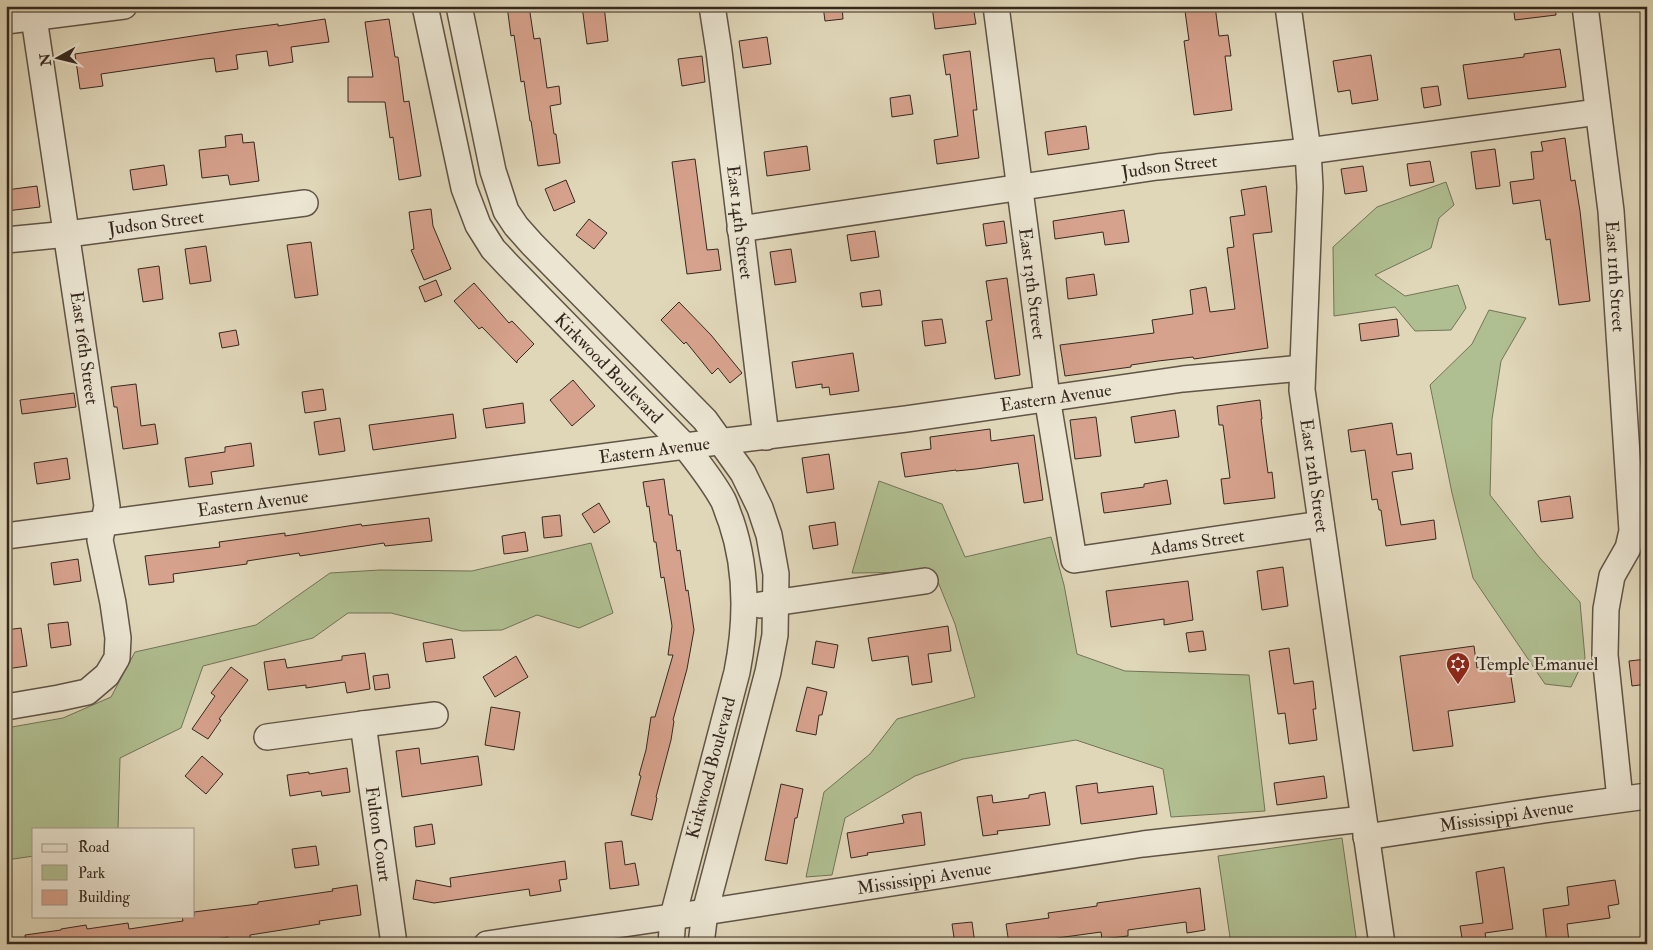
<svg xmlns="http://www.w3.org/2000/svg" width="1653" height="950" viewBox="0 0 1653 950" font-family="'IM FELL Double Pica',serif">
  <style>
    .green { fill: #b0bf91; stroke: #727458 }
    .building { fill: #d7a28d; stroke: #35281f }
    .lines { fill: none; stroke-linecap: round; stroke-linejoin: round }
    .minor-casing { stroke: #605446; stroke-width: 28 }
    .minor { stroke: #ebe5d2; stroke-width: 25 }
    .labels { text-anchor: middle; dominant-baseline: central; stroke-width: 4.5; stroke-linejoin: round; paint-order: stroke }
    .street-label { font-size: 18px; fill: #35281f; stroke: #ebe5d2 }
    .poi-label { font-size: 18px; fill: #35281f; stroke: #ebe5d2; text-anchor: start }
  </style>
  <rect width="100%" height="100%" fill="#e0d7b9"/>
  <filter id="stains"><feTurbulence type="fractalNoise" baseFrequency=".004" numOctaves="4"/><feColorMatrix values="0 0 0 0 .2 0 0 0 0 .09 0 0 0 0 .02 0 0 0 .5 -.17"/></filter>
  <radialGradient id="worn" r=".72"><stop offset=".6" stop-color="#630" stop-opacity="0"/><stop offset="1" stop-color="#630" stop-opacity=".3"/></radialGradient>
  <!-- green -->
  <path class="green" d="M1446,182L1454,205L1439,218L1431,248L1375,275L1405,296L1458,285L1466,308L1451,330L1415,331L1395,307L1334,316L1333,247L1377,207Z
    M1489,310L1526,318L1501,361L1492,419L1490,495L1539,557L1580,602L1585,658L1571,687L1545,684L1473,578L1452,493L1430,385L1472,344Z
    M879,481L942,504L965,557L1051,537L1064,585L1077,654L1125,671L1249,675L1265,811L1171,817L1163,769L1076,740L963,759L915,776L845,818L832,875L806,877L824,792L870,754L897,719L975,697L955,624L934,572L852,573Z
    M591,543L613,613L579,628L537,615L502,630L462,631L391,613H348L313,638L203,666L181,728L120,758L118,829H34V856L6,860V728L63,718L111,697L135,652L256,625L330,573L380,570L472,571Z
    M1342,838L1357,944H1231L1218,856Z"/>
  <!-- building -->
  <path class="building" d="M507,6H529L534,39L540,38L547,88L559,86L561,104L550,106L554,134H556L560,163L538,166L531,121H530L524,81L521,82L514,35L511,36Z
    M582,6H604L608,41L587,44Z
    M823,6H842L843,19L825,21Z
    M932,6H973L976,24L935,29Z
    M1215,6L1219,36L1228,35L1231,56H1225L1232,110L1194,115L1184,41L1189,40L1185,11Z
    M1513,6H1555L1556,15L1515,20Z
    M325,19L329,42L291,47L293,62L269,66L267,51L236,55L238,69L216,72L214,58L204,59L101,74L103,86L80,89L75,54L232,30L278,24V26Z
    M389,19L395,57H398L404,102L409,101L421,176L399,180L393,137L390,138L385,102H348V77H373L365,22Z
    M767,37L771,64L743,68L739,41Z
    M1560,49L1566,87L1468,99L1463,65L1524,57V54Z
    M970,51L977,110H973L979,158L937,164L934,140L958,136L950,74L946,75L943,55Z
    M1371,55L1378,100L1352,104L1350,90L1338,92L1333,61Z
    M702,56L705,82L682,86L678,59Z
    M1438,86L1441,105L1424,108L1421,88Z
    M910,95L913,114L892,117L890,98Z
    M1086,126L1089,149L1048,155L1045,132Z
    M242,134L243,143L254,142L259,181L230,185L228,175L202,178L199,150L226,147L225,136Z
    M1565,138L1571,181L1575,180L1580,211L1590,301L1559,305L1550,239L1546,240L1540,200L1513,204L1510,182L1534,179L1531,152L1543,151L1541,142Z
    M807,146L810,170L767,176L764,152Z
    M1495,149L1500,186L1476,189L1471,152Z
    M695,159L707,250L718,249L721,270L687,274L672,162Z
    M1430,161L1434,182L1410,186L1407,164Z
    M164,165L167,185L133,190L130,170Z
    M1363,166L1367,191L1345,194L1341,169Z
    M566,180L575,202L554,211L545,189Z
    M37,186L40,207L6,211V190Z
    M1266,186L1272,232L1253,234L1268,348L1194,359L1193,357L1158,361L1131,365V367L1065,376L1060,345L1154,333L1152,320L1193,314L1190,290L1206,287L1210,312L1235,309L1227,248L1234,247L1230,217L1245,215L1241,190Z
    M431,209L433,226L451,269L424,280L411,250L414,249L409,212Z
    M1124,210L1129,242L1105,245L1103,232L1055,239L1053,221Z
    M589,219L607,233L594,249L576,235Z
    M1004,221L1007,243L986,246L983,224Z
    M875,231L879,257L851,261L847,235Z
    M311,242L318,295L295,298L287,245Z
    M206,246L211,281L190,284L185,249Z
    M791,249L796,282L775,285L770,252Z
    M159,266L163,299L143,302L138,269Z
    M1094,274L1097,295L1068,299L1066,278Z
    M1007,278L1020,375L995,379L986,321L992,320L986,281Z
    M436,280L442,295L425,302L419,287Z
    M474,283L509,323L512,321L534,344L517,361V363L482,327L479,329L454,301Z
    M880,290L882,305L862,307L860,293Z
    M679,302L711,335L742,373L730,383L718,368L712,374L686,342L684,344L661,320Z
    M942,319L946,343L925,346L922,321Z
    M1397,319L1399,336L1361,341L1359,324Z
    M236,330L239,345L222,348L219,333Z
    M853,353L859,391L830,395L829,387L822,388V384L796,388L792,362Z
    M573,380L595,406L572,426L550,400Z
    M136,384L141,426L155,424L158,444L123,449L117,407H114L111,387Z
    M323,389L326,410L305,413L302,392Z
    M74,393L76,407L22,414L20,400Z
    M1260,400L1262,419H1261L1268,473L1272,472L1275,498L1224,504L1221,479L1230,478L1223,425H1219L1217,406Z
    M523,403L525,423L486,428L483,409Z
    M1175,410L1179,437L1135,443L1131,417Z
    M453,414L456,438L373,450L369,425Z
    M1096,417L1101,456L1075,459L1070,420Z
    M340,418L345,451L319,455L314,422Z
    M1392,423L1397,455L1411,453L1413,469L1392,472L1401,525L1434,520L1436,539L1386,546L1381,510H1379L1377,499L1372,500L1365,450L1351,452L1348,430Z
    M990,429L991,441L1034,435L1043,500L1024,503L1018,463L976,469L956,471V470L905,477L901,453L931,449L930,437Z
    M251,443L254,466L211,472L213,484L189,487L185,458L225,452V447Z
    M829,454L834,489L807,493L802,458Z
    M67,458L70,479L37,484L34,463Z
    M664,479L669,515H672L677,551L680,550L686,591L688,590L694,630L687,669L673,720L674,721L671,740L656,797L657,798L652,820L631,815L641,776L639,775L646,750L651,717H655L673,655H668L672,626L664,577L661,578L656,542H654L649,506L647,507L643,482Z
    M1167,480L1171,504L1104,513L1101,493L1144,487V484Z
    M1570,496L1573,518L1541,522L1538,501Z
    M599,503L610,522L594,533L582,514Z
    M560,515L562,536L544,538L542,517Z
    M429,518L432,541L385,546L384,543L300,556L299,553L247,561V564L173,574L174,582L149,585L145,556L220,547L219,542L285,533V536L361,524L362,526Z
    M835,522L838,545L813,549L809,526Z
    M525,532L528,551L504,554L502,536Z
    M78,559L81,581L54,585L51,563Z
    M1283,567L1288,606L1262,610L1257,571Z
    M1188,581L1193,620L1164,625V619L1111,627L1106,591Z
    M68,622L71,645L51,648L48,624Z
    M948,626L951,651L928,654L932,682L912,685L908,656L872,661L868,638Z
    M21,628L27,666L6,669V630Z
    M1203,631L1206,650L1189,652L1186,633Z
    M452,639L455,658L426,662L423,643Z
    M816,641L838,645L834,668L812,664Z
    M1474,646L1477,668L1509,664L1515,702L1448,711L1453,746L1413,751L1400,656Z
    M1289,648L1294,684L1313,681L1316,709H1313L1317,740L1289,744L1285,713L1278,714L1269,651Z
    M365,653L370,689L347,693L345,682L306,688V685L268,690L264,662L285,659L287,668L342,660V656Z
    M516,656L528,677L495,697L483,677Z
    M1647,659V684L1632,686L1629,661Z
    M231,667L248,680L219,719L221,720L208,739L192,729L215,696L211,693Z
    M388,674L390,688L375,690L373,676Z
    M807,687L827,692L822,715H819L816,735L796,731Z
    M491,707L520,712L514,750L485,745Z
    M419,748L421,764L478,756L482,785L402,797L396,751Z
    M202,756L223,774L206,794L185,776Z
    M347,768L350,792L322,796L321,791L290,796L287,775L309,772V774Z
    M1324,776L1327,798L1277,805L1274,783Z
    M1097,783L1098,793L1153,786L1157,814L1081,824L1076,786Z
    M781,784L803,789L797,818H795L787,864L765,860Z
    M1045,792L1050,825L997,831L998,834L983,836L977,797L992,795L993,803L1029,798V795Z
    M921,812L925,845L867,853L868,855L851,858L847,833L904,823L902,815Z
    M432,824L435,844L416,847L414,827Z
    M622,841L625,865L635,863L639,885L610,889L605,843Z
    M316,846L319,865L295,868L292,849Z
    M565,861L567,879L559,880L561,891L530,896L529,889L434,903L413,899L416,880L451,887L450,878Z
    M1504,867L1513,929L1485,933L1487,944H1463L1460,926L1483,923L1476,872Z
    M1615,880L1619,904L1608,906L1610,918L1567,924L1569,942L1547,944L1543,909L1569,905L1567,887Z
    M357,885L361,915L319,921L320,924L250,935V939L229,941L228,937L179,944H26L25,935L61,930V929L86,925L87,929L128,923L129,929L183,921L182,916H194V912L258,904V902L333,891L332,889Z
    M1200,888L1205,930L1187,933L1186,922L1128,930V936L1102,939L1101,932L1028,942L1029,944H1009L1006,924L1049,918L1048,913L1097,906V903Z
    M972,922L975,944H955L952,924Z"/>
  <g class="lines">
    <!-- minor casing -->
    <g class="minor-casing">
      <g id="minor">
        <path id="s1" d="M425,6L464,188L478,225L493,249L508,265L685,446C699,464 712,480 723,500C726,506 728,514 731,521C748,571 747,621 737,672L673,916L671,944"/>
        <path d="M459,6L493,171L506,211L516,226L532,244L705,420L743,473L760,508L769,535L776,574L775,635L768,672L705,912L701,944"/>
        <path id="s2" d="M712,6L719,51L766,437"/>
        <path id="s3" d="M996,6L1047,397L1074,560L1321,524"/>
        <path id="s4" d="M1288,6L1308,151L1310,187L1302,390L1382,944"/>
        <path id="s5" d="M1585,6L1611,211L1632,531L1628,548L1612,576L1606,609L1605,655L1620,799"/>
        <path d="M6,21L124,6"/>
        <path id="s6" d="M740,229L1157,167L1308,151L1598,112"/>
        <path id="s7" d="M6,240L68,234L305,203"/>
        <path id="s8" d="M6,536L685,446L906,419L1183,379L1302,368"/>
        <path d="M760,605L925,581"/>
        <path d="M6,707L59,698L87,692L107,675L117,658L118,638L113,603L100,540L107,506L34,18"/>
        <path d="M363,724L435,715"/>
        <path id="s9" d="M267,737L363,724L394,944"/>
        <path id="s10" d="M1366,837L1544,810L1647,796"/>
        <path id="s11" d="M487,944L705,912L1143,844L1363,819"/>
      </g>
    </g>
    <!-- minor -->
    <use href="#minor" class="minor"/>
  </g>
  <!-- icons -->
  <defs>
    <g id="synagogue-pin" transform="scale(1.25)"><path d="M0 17L-7.5 6A9.5 9.5 0 1 1 7.5 6Z" fill="#8f2418" stroke="#ebe5d2"/><path d="M0-6.5L5.6 3.2H-5.6ZM0 6.5L5.6-3.2H-5.6Z" fill="#fff"/></g>
  </defs>
  <g fill-rule="evenodd">
    <use href="#synagogue-pin" x="1458" y="664"/>
  </g>
  <g class="labels">
    <!-- street labels -->
    <g class="street-label">
      <text stroke="none"><textPath href="#s6" startOffset="434">Judson Street</textPath></text>
      <text stroke="none"><textPath href="#s2" startOffset="218">East 14th Street</textPath></text>
      <text stroke="none"><textPath href="#s7" startOffset="151">Judson Street</textPath></text>
      <text stroke="none"><textPath href="#s5" startOffset="272">East 11th Street</textPath></text>
      <text stroke="none"><textPath href="#s3" startOffset="280">East 13th Street</textPath></text>
      <text transform="translate(84 348) rotate(82)">East 16th Street</text>
      <text stroke="none"><textPath href="#s1" startOffset="420">Kirkwood Boulevard</textPath></text>
      <text stroke="none"><textPath href="#s8" startOffset="1059">Eastern Avenue</textPath></text>
      <text stroke="none"><textPath href="#s8" startOffset="654">Eastern Avenue</textPath></text>
      <text stroke="none"><textPath href="#s4" startOffset="472">East 12th Street</textPath></text>
      <text stroke="none"><textPath href="#s8" startOffset="249">Eastern Avenue</textPath></text>
      <text stroke="none"><textPath href="#s3" startOffset="684">Adams Street</textPath></text>
      <text transform="translate(711 768) rotate(-75)">Kirkwood Boulevard</text>
      <text stroke="none"><textPath href="#s10" startOffset="142">Mississippi Avenue</textPath></text>
      <text stroke="none"><textPath href="#s9" startOffset="208">Fulton Court</textPath></text>
      <text stroke="none"><textPath href="#s11" startOffset="442">Mississippi Avenue</textPath></text>
    </g>
    <!-- poi labels -->
    <g class="poi-label">
      <text x="1476" y="664">Temple Emanuel</text>
    </g>
  </g>
  <!-- margin -->
  <rect width="1653" height="950" fill="none" stroke="#e0d7b9" stroke-width="25"/>
  <rect x="8" y="8" width="1638" height="935" fill="none" stroke="#35281f" stroke-width="2.5"/>
  <rect x="12" y="12" width="1628" height="925" fill="none" stroke="#35281f"/>
  <!-- legend -->
  <rect x="32" y="828" width="162" height="90" fill="#ebe5d2" stroke="#a2998a"/>
  <rect x="42" y="844" width="25" height="8" fill="#ebe5d2" stroke="#a2998a"/>
  <text x="78" y="852" font-size="15" fill="#35281f">Road</text>
  <rect x="42" y="865" width="25" height="15" fill="#b0bf91" stroke="#a2998a"/>
  <text x="78" y="878" font-size="15" fill="#35281f">Park</text>
  <rect x="42" y="890" width="25" height="15" fill="#d7a28d" stroke="#a2998a"/>
  <text x="78" y="902" font-size="15" fill="#35281f">Building</text>
  <!-- north arrow -->
  <g transform="translate(58 58) rotate(262)" stroke="#ebe5d2" stroke-width="4" paint-order="stroke">
  <path d="M0-4L9 19L0 12L-9 19Z" fill="#35281f"/>
  <text y="-8" font-size="14" font-weight="bold" text-anchor="middle" fill="#35281f">N</text>
  </g>
  <rect width="100%" height="100%" filter="url(#stains)"/>
  <rect width="100%" height="100%" fill="url(#worn)"/>
</svg>
